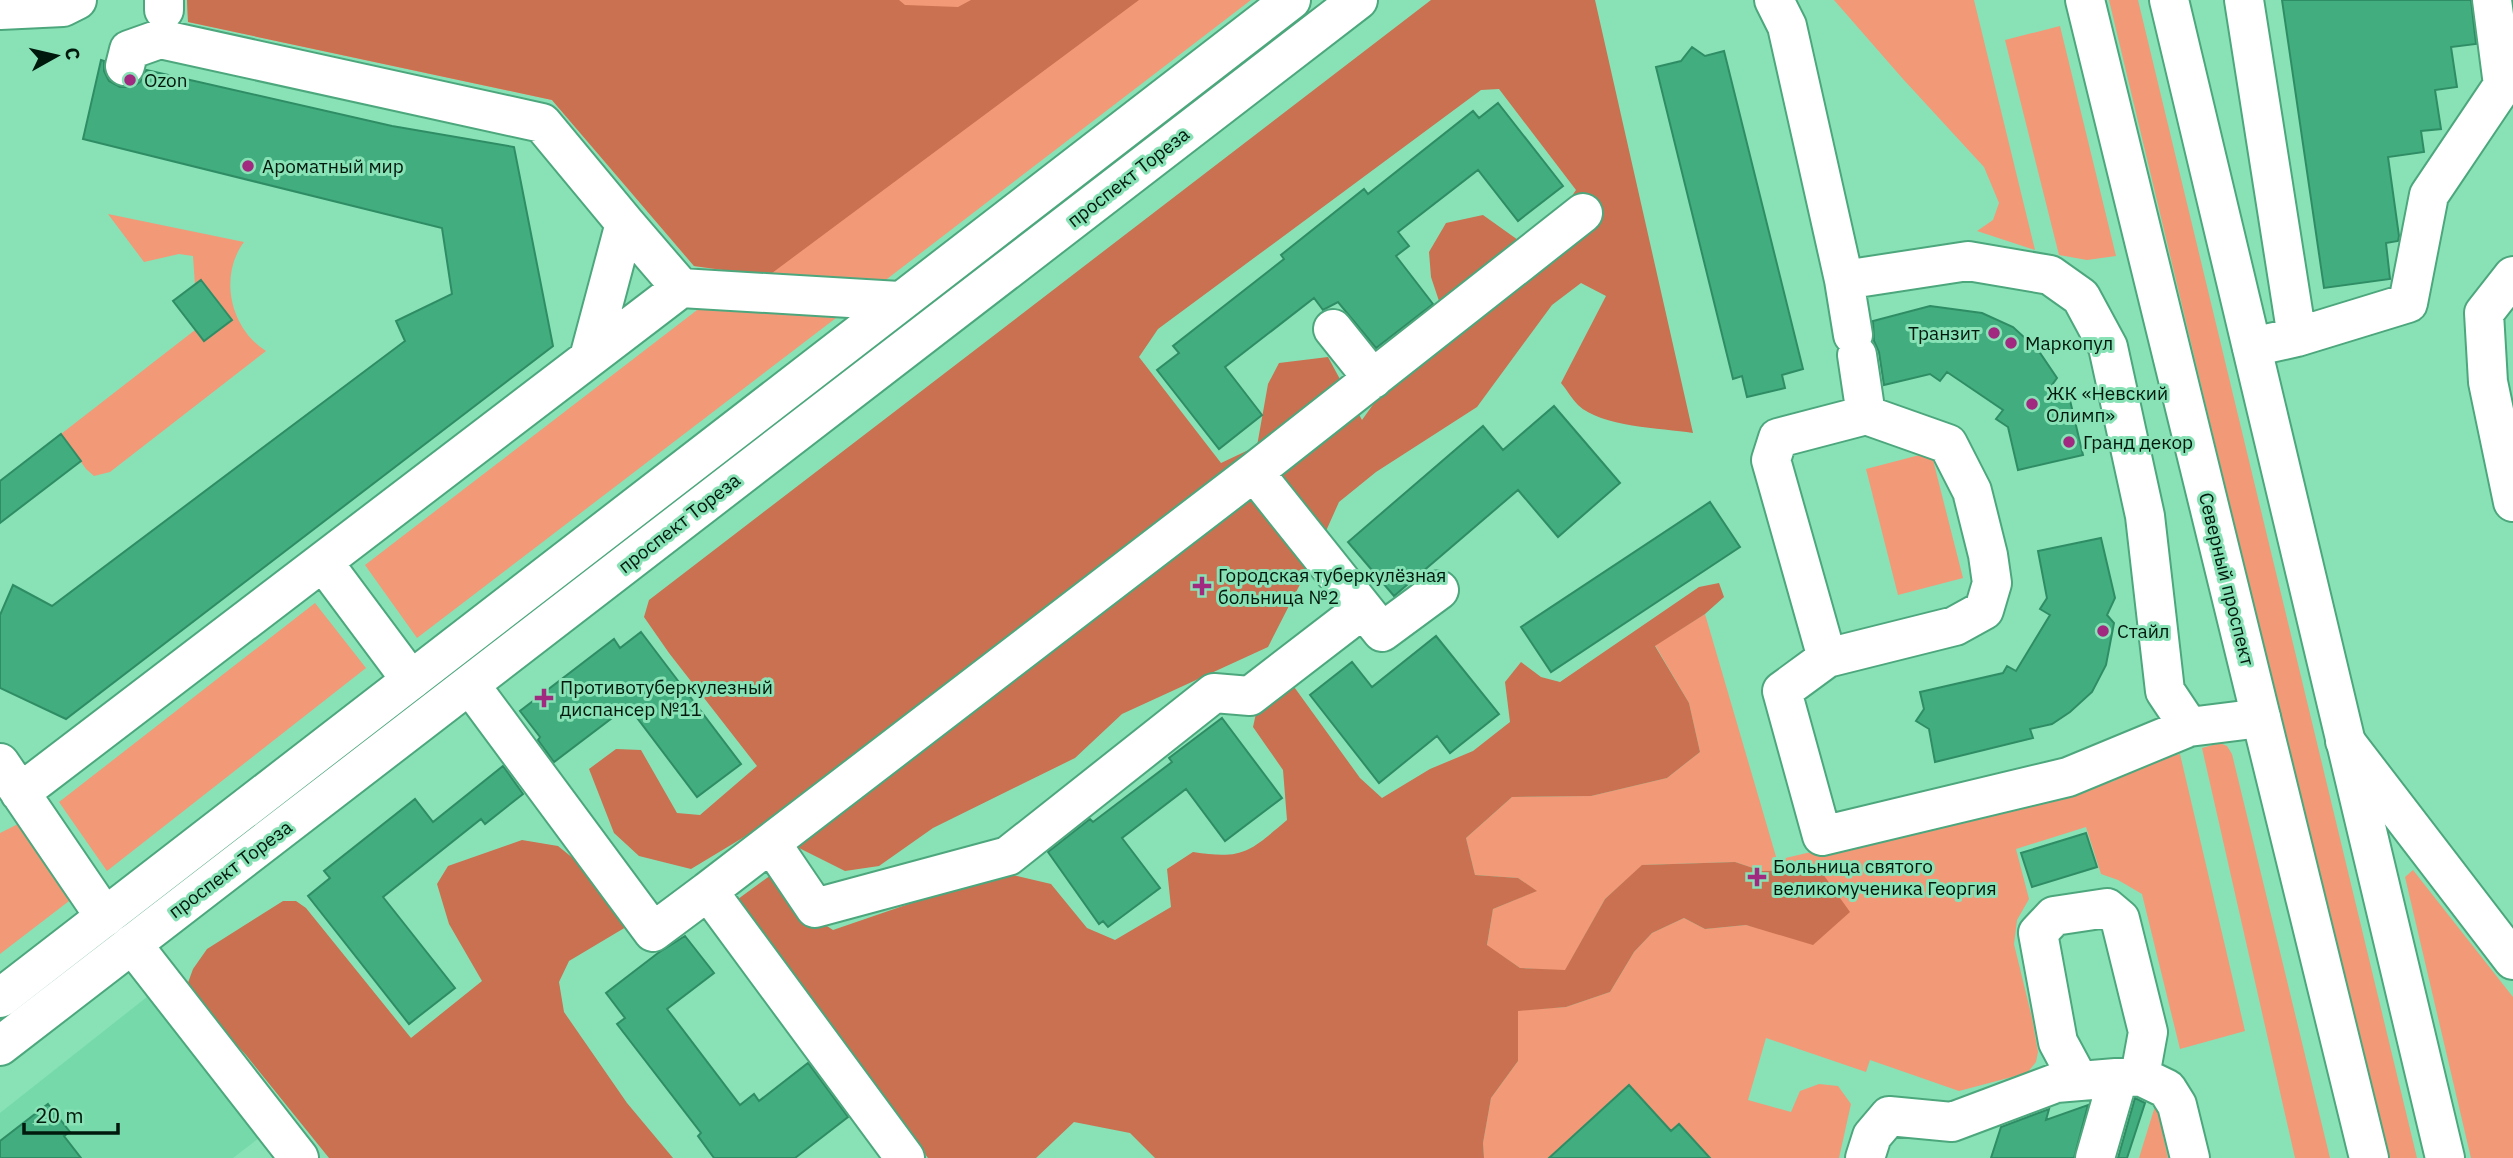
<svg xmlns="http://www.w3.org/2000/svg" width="2513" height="1158" viewBox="0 0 2513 1158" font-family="'IBM Plex Sans',sans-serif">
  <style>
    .built { fill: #75d9a9 }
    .green { fill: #f29978 }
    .forest { fill: #c97150; fill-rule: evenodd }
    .building { fill: #42ad7e; stroke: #2f8d65; stroke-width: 2 }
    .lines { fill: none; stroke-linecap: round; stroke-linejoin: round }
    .minor-casing { stroke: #4da77d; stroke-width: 42 }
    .major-casing { stroke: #4da77d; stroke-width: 42 }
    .minor { stroke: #fff; stroke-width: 38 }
    .major { stroke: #fff; stroke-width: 38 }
    .poi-dot { fill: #a12980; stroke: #88e2b6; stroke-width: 2.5 }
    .labels { text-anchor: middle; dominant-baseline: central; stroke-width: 6; stroke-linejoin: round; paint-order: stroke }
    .poi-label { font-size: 19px; fill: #00190d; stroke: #88e2b6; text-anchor: start }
    .street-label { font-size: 19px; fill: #00190d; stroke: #88e2b6 }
  </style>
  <rect width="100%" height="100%" fill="#88e2b6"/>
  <!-- built -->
  <path class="built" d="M152,993L264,1134L233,1158H0V1113Z"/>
  <!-- green -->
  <path class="green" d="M187,0H1251L870,292L694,266L552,100L188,22Z
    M1834,0H1974L2035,250L1977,231L1993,220L1999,203L1984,167L1903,79Z
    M2109,0H2138L2417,1158H2386Z
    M2060,26L2116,256L2087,260L2059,255L2005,40Z
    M108,214L244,242C218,277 231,329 266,351L110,472L94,476L86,469L61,434L195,330L204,341L232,320L202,280L195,285L193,256L179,254L144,262Z
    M701,307L836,318L417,638L365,565Z
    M1931,452L1963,578L1898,595L1866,469Z
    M315,603L366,668L107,871L59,802Z
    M1705,614L1777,860L2114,781L2135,766L2180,754L2245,1031L2180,1049L2142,894L2118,880L2101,874L2086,827L2016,849L2029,899L2017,920L2014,944L2032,1018L2038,1052L2036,1062L2027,1073L1959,1091L1870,1060L1866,1072L1766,1038L1748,1100L1791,1112L1800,1091L1819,1084L1838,1086L1851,1104L1839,1158H1484L1483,1143L1491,1098L1518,1061V1010L1566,1007L1610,992L1634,952L1652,933L1684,918L1705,929L1746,925L1770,930L1820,870L1762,871L1735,862L1643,865L1605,899L1565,971L1520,968L1487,946L1493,909L1536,891L1518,878L1475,875L1466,838L1512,797L1591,796L1667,778L1700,752L1689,703L1655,645Z
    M2220,743L2227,746L2232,754L2330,1158H2295L2202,748Z
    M20,823L73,898L0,954V833Z
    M2413,870L2513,997V1158H2471L2405,877Z
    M2156,1103L2168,1158H2139Z"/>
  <!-- forest -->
  <path class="forest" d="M187,0H899L905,5L958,7L971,0H1139L768,276L694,266L552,100L188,22Z
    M1431,0H1595L1693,433C1661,428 1601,427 1578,405C1572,399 1567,390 1561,383L1606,296L1581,283L1552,305L1477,407L1376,472L1339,502L1317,551L1268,647L1122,714L1075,758L933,828L879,866L845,871L759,828L691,869L639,856L614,833L589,769L616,749L641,750L677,813L700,815L757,766L669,653L644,617L649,600ZM1499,89L1576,190L1559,215L1518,240L1483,215L1446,223L1429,252L1431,277L1451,337L1397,371L1362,420L1328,357L1279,363L1268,384L1257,446L1221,463L1139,357L1158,329L1481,90Z
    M1719,583L1724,597L1705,614L1655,646L1689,703L1700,752L1667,778L1591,796L1512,797L1466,838L1475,875L1518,878L1537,891L1493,909L1487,945L1520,968L1565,970L1605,899L1642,865L1735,862L1762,871L1820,870L1850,912L1813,945L1746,925L1705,929L1684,918L1652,933L1634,952L1610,992L1566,1007L1518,1011V1061L1491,1098L1483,1143L1484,1158H1155L1130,1133L1074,1122L1036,1158H928L734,902L771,875L798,907L833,930L932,896L1008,874L1051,884L1087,928L1115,940L1171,907L1167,869L1193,852C1244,860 1250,851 1287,820L1283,770L1253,727L1257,709L1292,684L1360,778L1382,798L1430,769L1473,751L1510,722L1505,682L1521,662L1541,677L1560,682L1699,587Z
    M522,840L558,846L595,876L626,927L569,961L559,982L564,1012L627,1103L673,1158H329L246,1055L185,991L193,969L207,949L283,901H296L306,908L411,1038L482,981L449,924L437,884L448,866Z"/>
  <!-- building -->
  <path class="building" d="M2282,0H2471L2476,44L2451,47L2457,87L2435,90L2441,129L2421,131L2424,152L2388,157L2399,236L2398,241L2386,243L2390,279L2324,288Z
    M1692,47L1705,56L1724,51L1803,369L1782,375L1785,388L1747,397L1742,376L1733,379L1656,67L1681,61Z
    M101,60L104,61V71L109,81L120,87H132L140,82L146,70L392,126L514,147L553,346L66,719L0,688V615L13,585L52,606L405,341L396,321L452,294L442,228L83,139Z
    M1498,103L1563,186L1518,221L1478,170L1398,232L1409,246L1396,256L1433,304L1376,348L1338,302L1323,310L1314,298L1225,367L1262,415L1219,449L1157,370L1179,353L1173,346L1284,259L1281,255L1364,189L1368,194L1473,111L1479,118Z
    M201,280L232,320L204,341L173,301Z
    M1930,306L1982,313L2013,327L2038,350L2057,378L2052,385L2069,396L2083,455L2018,470L2008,427L1996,419L2003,410L1947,372L1940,381L1930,374L1884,385L1879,352L1874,341L1873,321Z
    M1554,406L1620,483L1558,537L1518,490L1394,596L1348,542L1483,426L1503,450Z
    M61,434L81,461L0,523V481Z
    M1710,502L1740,547L1551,672L1521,627Z
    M2101,538L2115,598L2107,615L2114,623L2106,665L2092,692L2070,712L2052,724L2030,729L2033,738L1935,762L1929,729L1916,721L1924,709L1920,692L2003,673L2007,666L2016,671L2050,615L2040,609L2047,598L2038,551Z
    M641,632L741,764L697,797L628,706L554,762L538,740L540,737L520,711L614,639L620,648Z
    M1436,636L1499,714L1450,753L1437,736L1379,783L1310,695L1352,662L1372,687Z
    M1222,718L1282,798L1225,841L1186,789L1122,838L1160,888L1108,927L1103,921L1099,924L1048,852L1090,819L1093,822L1172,762L1169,758Z
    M503,766L523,794L485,824L481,819L383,897L455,988L409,1024L308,896L330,878L324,871L415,799L433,822Z
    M2086,833L2097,867L2032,887L2021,853Z
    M685,936L714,973L667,1009L740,1105L754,1094L759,1101L808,1063L848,1117L795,1158H714L698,1136L701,1133L617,1024L625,1018L606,993L658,953Z
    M1629,1085L1671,1131L1679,1124L1710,1158H1549Z
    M2135,1098L2145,1103L2127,1158H2118Z
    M48,1104L70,1132L64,1136L81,1158H0V1141Z
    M2088,1105L2074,1158H1991L2001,1127L2049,1109L2046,1120Z"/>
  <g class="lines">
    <!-- minor casing -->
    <g class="minor-casing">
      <path id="minor" d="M164,0V10
        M1774,0L1787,26L1844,280L1853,335
        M2244,0L2297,337
        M0,10L63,7L77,0
        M125,66L129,50L160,39L542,123L625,223L589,358
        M625,223L681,288
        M2513,276L2484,313L2488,382L2513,502
        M1844,280L1968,261L2050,275L2081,297L2108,347L2145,516L2165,691L2189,727
        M1333,329L1373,379
        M2252,347L2297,337L2408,303L2429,195L2503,85L2492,0
        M1857,355L1866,415L1778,438L1771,460L1827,658L1782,691L1822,836L2068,777L2189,727L2261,718
        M1254,472L1382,632L1439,590
        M323,562L411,680
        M1827,658L1955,626L1984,610L1992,583L1988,555L1972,491L1948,444L1866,415
        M470,685L653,932L708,891L905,1158
        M2345,741L2513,960
        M0,763L105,917
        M20,793L681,288L899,301
        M771,843L815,908L1008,856L1214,693L1250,696L1363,609
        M708,891L1254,472L1583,213
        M132,944L299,1158
        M2079,1081L2058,1042L2038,933L2054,916L2107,908L2120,919L2148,1032L2140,1076
        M1865,1158L1872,1136L1889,1116L1952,1122L2056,1083L2140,1076L2167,1089L2177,1105L2190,1158
        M2095,1158L2118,1078"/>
    </g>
    <!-- major casing -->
    <g class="major-casing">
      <path id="major" d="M2085,0L2369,1158
        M2169,0L2445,1158
        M0,998L1291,0
        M0,1046L1358,0"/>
    </g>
    <!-- minor -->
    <use href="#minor" class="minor"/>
    <!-- major -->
    <use href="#major" class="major"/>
  </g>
  <!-- markers -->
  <g class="poi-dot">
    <circle cx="130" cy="80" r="7"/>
    <circle cx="248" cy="166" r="7"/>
    <circle cx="1994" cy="333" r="7"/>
    <circle cx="2011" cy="343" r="7"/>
    <circle cx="2032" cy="404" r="7"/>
    <circle cx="2069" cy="442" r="7"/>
    <path d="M1198.5 575.5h7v7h7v7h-7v7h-7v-7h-7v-7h7z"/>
    <circle cx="2103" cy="631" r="7"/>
    <path d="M540.5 687.5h7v7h7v7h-7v7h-7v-7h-7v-7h7z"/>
    <path d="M1753.5 866.5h7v7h7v7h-7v7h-7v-7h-7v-7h7z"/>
  </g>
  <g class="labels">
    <!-- poi labels -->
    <g class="poi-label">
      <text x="144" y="80">Ozon</text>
      <text x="262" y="166">Ароматный мир</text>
      <text x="1980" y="333" text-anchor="end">Транзит</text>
      <text x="2025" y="343">Маркопул</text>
      <text x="2046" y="393">ЖК «Невский<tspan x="2046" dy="22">Олимп»</tspan></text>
      <text x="2083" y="442">Гранд декор</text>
      <text x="1218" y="575">Городская туберкулёзная<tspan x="1218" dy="22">больница №2</tspan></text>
      <text x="2117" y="631">Стайл</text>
      <text x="560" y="687">Противотуберкулезный<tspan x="560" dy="22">диспансер №11</tspan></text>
      <text x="1773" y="866">Больница святого<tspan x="1773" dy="22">великомученика Георгия</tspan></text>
    </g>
    <!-- street labels -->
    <g class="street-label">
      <text transform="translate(1128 177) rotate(-38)">проспект Тореза</text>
      <text transform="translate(679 523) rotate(-38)">проспект Тореза</text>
      <text transform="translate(2227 579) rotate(76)">Северный проспект</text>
      <text transform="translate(230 869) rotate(-37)">проспект Тореза</text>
    </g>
  </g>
  <!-- north arrow -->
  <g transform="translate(56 56) rotate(82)" stroke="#88e2b6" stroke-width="5" paint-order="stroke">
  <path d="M0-5L12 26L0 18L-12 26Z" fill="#00190d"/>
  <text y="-10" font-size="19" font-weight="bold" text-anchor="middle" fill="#00190d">С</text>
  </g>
  <!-- scale -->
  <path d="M24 1123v10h94v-10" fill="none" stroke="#00190d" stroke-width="3.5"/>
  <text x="35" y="1123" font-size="21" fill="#00190d" stroke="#88e2b6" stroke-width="5" paint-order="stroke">20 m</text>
</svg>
